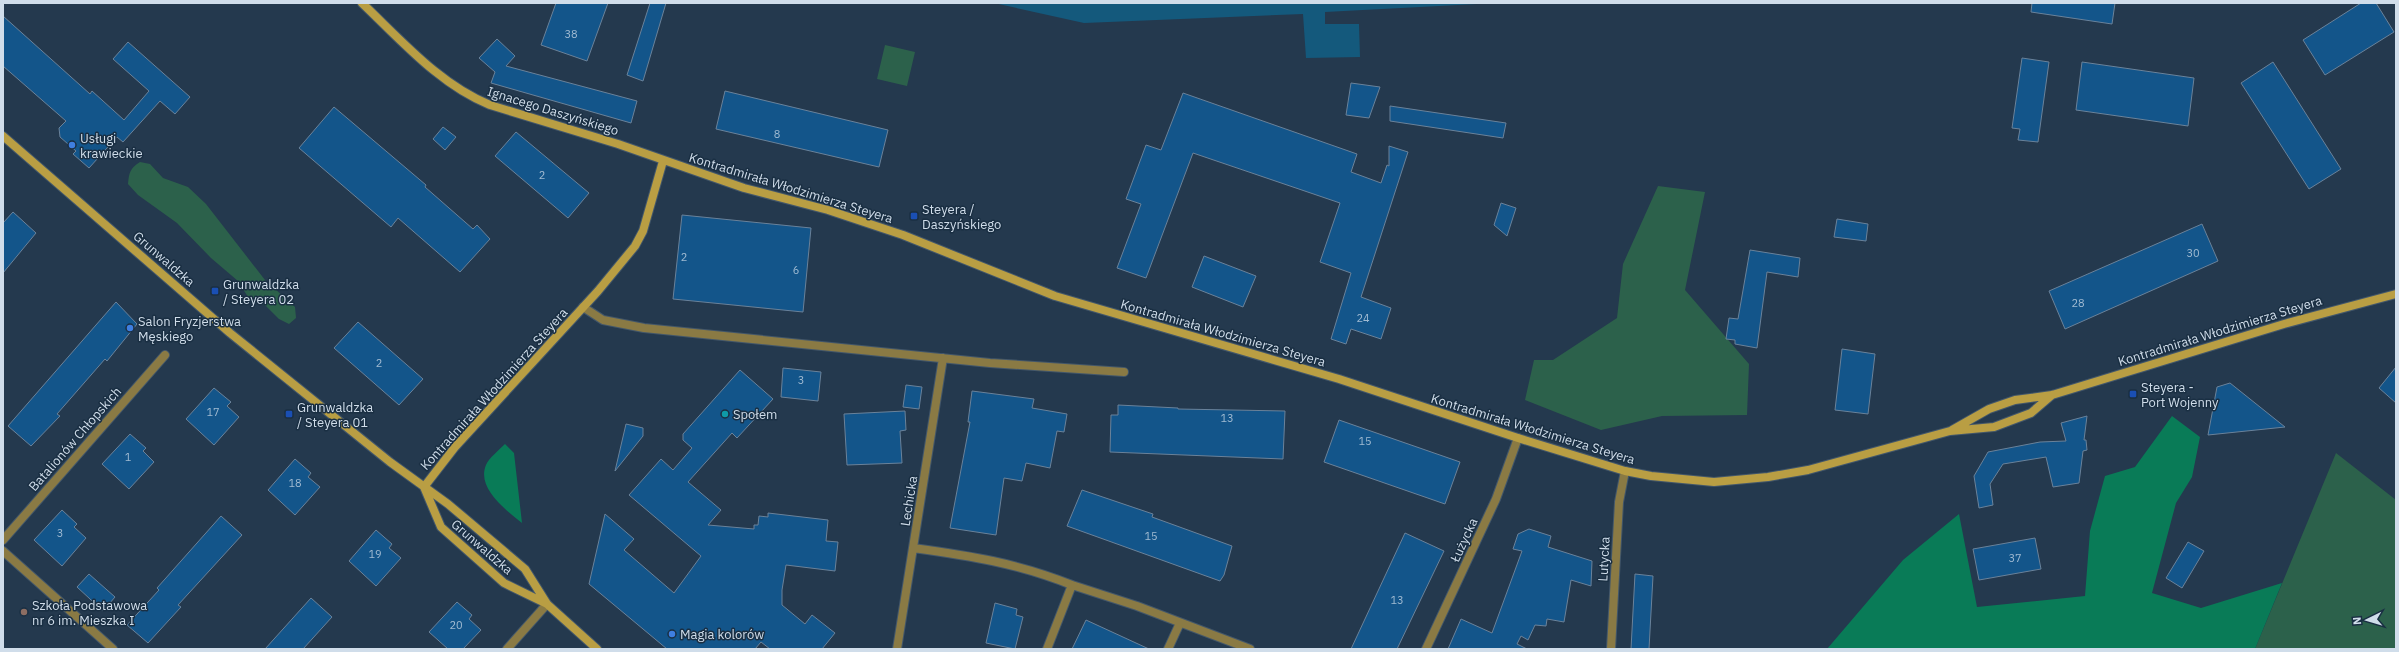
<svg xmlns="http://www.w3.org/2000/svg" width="2399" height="652" viewBox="0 0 2399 652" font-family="'IBM Plex Sans',sans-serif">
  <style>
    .green { fill: #2c614b }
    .forest { fill: #097b57 }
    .water { fill: #14597c }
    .building { fill: #13558a; stroke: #6a829a }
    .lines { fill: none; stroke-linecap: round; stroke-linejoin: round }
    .street-casing { stroke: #43576a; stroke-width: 10 }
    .secondary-casing { stroke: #43576a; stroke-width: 10 }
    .street { stroke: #8a7a44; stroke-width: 8 }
    .secondary { stroke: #b99e43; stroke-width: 8 }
    .shop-dot { fill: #3f7fe0; stroke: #1a2f43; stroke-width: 1.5 }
    .transit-dot { fill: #1a4fb4; stroke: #1a2f43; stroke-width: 1.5 }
    .culture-dot { fill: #0f9aa8; stroke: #1a2f43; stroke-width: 1.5 }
    .education-dot { fill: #8d6e63; stroke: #1a2f43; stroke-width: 1.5 }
    .labels { text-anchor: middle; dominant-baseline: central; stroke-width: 3; stroke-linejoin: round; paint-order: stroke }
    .number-label { font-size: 11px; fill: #a1bbd2 }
    .street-label { font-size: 13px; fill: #d0ddea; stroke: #1a2f43 }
    .poi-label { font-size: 13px; fill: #d0ddea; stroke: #1a2f43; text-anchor: start }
  </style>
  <rect width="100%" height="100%" fill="#24394e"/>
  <!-- green -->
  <path class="green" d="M885,45L915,52L907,86L877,79Z
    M140,162L150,164L163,178L188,187L206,204L265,280L295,307L296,318L289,324L279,319L266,306L248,297L238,281L211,258L177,223L138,195L128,184C129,173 130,168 140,162Z
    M1658,186L1705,192L1685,290L1749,364L1747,415L1662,416L1601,430L1525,400L1534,360H1553L1617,318L1623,264Z
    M2336,453L2396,500V649H2255Z"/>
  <!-- forest -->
  <path class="forest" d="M2172,416L2200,437L2192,477L2176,503L2152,593L2201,608L2282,583L2255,649H1827L1903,560L1959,514L1977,607L2085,596L2090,531L2105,476L2135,467Z
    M505,444L514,453L522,523C507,511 476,488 486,465C489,458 499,450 505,444Z"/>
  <!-- water -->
  <path class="water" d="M994,3H1496L1325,12V24H1359L1360,57L1306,58L1303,14L1084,23Z"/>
  <!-- building -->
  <path class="building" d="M556,3H608L587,61L541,45Z
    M650,3H666L643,81L627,75Z
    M2032,3H2115L2112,24L2031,12Z
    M2361,3H2376L2394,32L2325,75L2303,40Z
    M3,16L90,94L92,91L124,120L149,91L113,59L128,42L190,97L175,114L160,101L123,142L117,137L89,168L73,154L76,151L60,137L59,128L66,121L3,66Z
    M497,39L515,56L506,66L637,101L631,123L491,83L495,72L479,58Z
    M2022,58L2049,62L2038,142L2018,140L2020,129L2012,128Z
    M2082,62L2194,78L2188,126L2076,110Z
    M2273,62L2341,169L2309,189L2241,83Z
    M1351,83L1380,87L1369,118L1346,115Z
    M725,91L888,130L879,167L716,129Z
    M1183,93L1357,154L1351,172L1381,183L1387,165L1389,166V146L1408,152L1361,297L1391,308L1381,339L1351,329L1346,344L1331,339L1351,273L1320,262L1340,203L1193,153L1146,278L1117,268L1141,204L1126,199L1146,145L1161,150Z
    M1390,106L1506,123L1503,138L1390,121Z
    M334,107L426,185L425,187L473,229L477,225L490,239L460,272L398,218L391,227L299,148Z
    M443,127L456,137L445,150L433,139Z
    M516,132L589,193L568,218L495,156Z
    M1501,203L1516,208L1507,236L1494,225Z
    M13,212L36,233L3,273V223Z
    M682,215L811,228L803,312L673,299Z
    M1837,219L1868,224L1866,241L1834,237Z
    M2202,224L2218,261L2065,329L2049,291Z
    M1750,250L1800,258L1798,277L1767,272L1757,348L1735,344V340L1726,339L1729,318L1738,319Z
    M1204,256L1256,276L1243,307L1192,287Z
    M116,302L137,324L107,361L105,359L57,414L60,416L31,446L8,426Z
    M358,322L423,379L399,405L334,348Z
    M1842,349L1875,354L1868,414L1835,410Z
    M2396,367V403L2379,388Z
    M783,368L821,372L818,401L781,397Z
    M740,370L773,399L737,438L732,433L688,482L721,510L708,525L754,529V525H758L759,516L768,517V513L828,520L826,541L838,542L835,571L786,565L782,590V605L805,624L812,615L835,633L822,649H770L761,642L755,649H667L589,584L605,514L634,539L624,550L674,593L701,556L629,495L661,459L673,470L692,448L683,440V434Z
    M2230,383L2285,427L2208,435L2217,387Z
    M906,385L922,387L919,409L903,407Z
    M214,388L231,402L227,406L239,417L214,445L186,419Z
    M972,391L1034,399L1032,408L1067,414L1064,432L1057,431L1050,468L1026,463L1022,481L1004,478L996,535L950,528L970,422H968Z
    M1118,405L1178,408V409L1285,411L1283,459L1110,452L1111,415H1118Z
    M905,411L906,430L900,431L902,463L847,465L844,414Z
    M2087,416L2084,440H2086L2087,450L2083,451L2079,483L2053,487L2046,457L2003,464L1990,484L1993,505L1979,508L1974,476L1988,452L2040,442L2066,441L2061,423Z
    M1339,420L1460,462L1445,504L1324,462Z
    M626,424L643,428V436L615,471Z
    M130,434L146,448L143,451L154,462L129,489L102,464Z
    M295,459L311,473L308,477L320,487L295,515L268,490Z
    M1082,490L1153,514L1152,517L1232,546L1224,575L1220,581L1067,526Z
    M62,510L77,524L74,527L86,538L62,566L34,540Z
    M221,516L242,535L178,605L181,607L148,643L127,625L159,590L157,588Z
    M1529,529L1551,536L1548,547L1592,561L1591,586L1571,580L1564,622L1547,619L1546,626L1535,625L1528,640L1521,636L1517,644L1527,649H1448L1461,619L1492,633L1522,551L1513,549L1518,534Z
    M376,530L392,544L389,548L401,558L376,586L349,561Z
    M1405,533L1444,551L1397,649H1351Z
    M2035,538L2041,569L1979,580L1973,549Z
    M2188,542L2204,551L2182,588L2166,578Z
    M89,574L115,597L103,611L77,587Z
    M1635,574L1653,576L1649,649H1631Z
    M311,598L332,617L303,649H265Z
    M457,602L472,615L469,619L481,630L463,649H448L429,632Z
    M995,603L1017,609L1016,615L1023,617L1015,649L986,643Z
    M1086,620L1149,649H1072Z"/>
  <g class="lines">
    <!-- street casing -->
    <g class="street-casing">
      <path id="street" d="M583,307L603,320L644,328L990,363L1124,372
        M3,540L165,355
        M913,548C971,556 1017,563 1072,585
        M3,551L113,649
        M507,649L547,604
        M897,649L943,358
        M1047,649L1072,585L1137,606L1250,649
        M1168,649L1180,623
        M1426,649L1496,499L1518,438
        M1611,649L1619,502L1625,471"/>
    </g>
    <!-- secondary casing -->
    <g class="secondary-casing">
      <path id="secondary" d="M362,3C401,40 440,85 490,105L618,144L744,188L828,210L903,235L1055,296L1339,379L1518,438L1625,471L1651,476L1714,482L1768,477L1808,470L1950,431L1994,427L2031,413L2052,395
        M3,136L230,333L390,462L448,504L525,569L547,604
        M1952,430L1989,409L2015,400L2052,395L2284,324L2396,294
        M424,487L455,447L598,291L635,246L643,231L663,161
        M424,487L441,527L504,583L547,604L597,649"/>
    </g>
    <!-- street -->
    <use href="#street" class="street"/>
    <!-- secondary -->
    <use href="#secondary" class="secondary"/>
  </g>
  <!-- markers -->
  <g class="shop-dot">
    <circle cx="72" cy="145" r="4"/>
    <circle cx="130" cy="328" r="4"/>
    <circle cx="672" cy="634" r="4"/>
  </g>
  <g class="transit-dot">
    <rect x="910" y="212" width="8" height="8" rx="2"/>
    <rect x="211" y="287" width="8" height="8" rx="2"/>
    <rect x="2129" y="390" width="8" height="8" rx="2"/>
    <rect x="285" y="410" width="8" height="8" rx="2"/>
  </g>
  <circle class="culture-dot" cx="725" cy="414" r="4"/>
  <circle class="education-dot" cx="24" cy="612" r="4"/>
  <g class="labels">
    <!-- number labels -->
    <g class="number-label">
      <text x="571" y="34">38</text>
      <text x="777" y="134">8</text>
      <text x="542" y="175">2</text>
      <text x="2193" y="253">30</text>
      <text x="684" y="257">2</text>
      <text x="796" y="270">6</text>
      <text x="2078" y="303">28</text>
      <text x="1363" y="318">24</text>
      <text x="379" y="363">2</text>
      <text x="801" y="380">3</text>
      <text x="213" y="412">17</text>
      <text x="1227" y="418">13</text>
      <text x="1365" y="441">15</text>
      <text x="128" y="457">1</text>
      <text x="295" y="483">18</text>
      <text x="60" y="533">3</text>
      <text x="1151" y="536">15</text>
      <text x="375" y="554">19</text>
      <text x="2015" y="558">37</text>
      <text x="1397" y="600">13</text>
      <text x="456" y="625">20</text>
    </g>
    <!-- street labels -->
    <g class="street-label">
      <text transform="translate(553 111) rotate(17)">Ignacego Daszyńskiego</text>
      <text transform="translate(791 188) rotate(17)">Kontradmirała Włodzimierza Steyera</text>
      <text transform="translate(164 259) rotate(41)">Grunwaldzka</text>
      <text transform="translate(2220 331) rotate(-17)">Kontradmirała Włodzimierza Steyera</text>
      <text transform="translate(1223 333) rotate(16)">Kontradmirała Włodzimierza Steyera</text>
      <text transform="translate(494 389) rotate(-48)">Kontradmirała Włodzimierza Steyera</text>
      <text transform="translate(1533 429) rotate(17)">Kontradmirała Włodzimierza Steyera</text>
      <text transform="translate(75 439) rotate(-49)">Batalionów Chłopskich</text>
      <text transform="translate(909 501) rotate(-81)">Lechicka</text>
      <text transform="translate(1464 540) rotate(-65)">Łużycka</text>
      <text transform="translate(482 547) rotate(41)">Grunwaldzka</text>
      <text transform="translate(1604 559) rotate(-87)">Lutycka</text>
    </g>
    <!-- poi labels -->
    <g class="poi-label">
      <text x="80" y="138">Usługi<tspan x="80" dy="15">krawieckie</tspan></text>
      <text x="922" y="209">Steyera /<tspan x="922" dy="15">Daszyńskiego</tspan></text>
      <text x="223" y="284">Grunwaldzka<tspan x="223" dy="15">/ Steyera 02</tspan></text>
      <text x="138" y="321">Salon Fryzjerstwa<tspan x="138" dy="15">Męskiego</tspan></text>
      <text x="2141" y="387">Steyera -<tspan x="2141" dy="15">Port Wojenny</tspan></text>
      <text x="297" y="407">Grunwaldzka<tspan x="297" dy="15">/ Steyera 01</tspan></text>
      <text x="733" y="414">Społem</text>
      <text x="32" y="605">Szkoła Podstawowa<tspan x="32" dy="15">nr 6 im. Mieszka I</tspan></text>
      <text x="680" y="634">Magia kolorów</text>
    </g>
  </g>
  <!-- border -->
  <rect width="2399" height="652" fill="none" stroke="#d0ddea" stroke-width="8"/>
  <!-- north arrow -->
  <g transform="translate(2367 620) rotate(265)" stroke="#1a2f43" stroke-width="3" paint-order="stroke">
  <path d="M0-3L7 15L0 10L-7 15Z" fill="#d0ddea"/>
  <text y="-6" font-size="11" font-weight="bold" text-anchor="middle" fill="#d0ddea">N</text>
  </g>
</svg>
